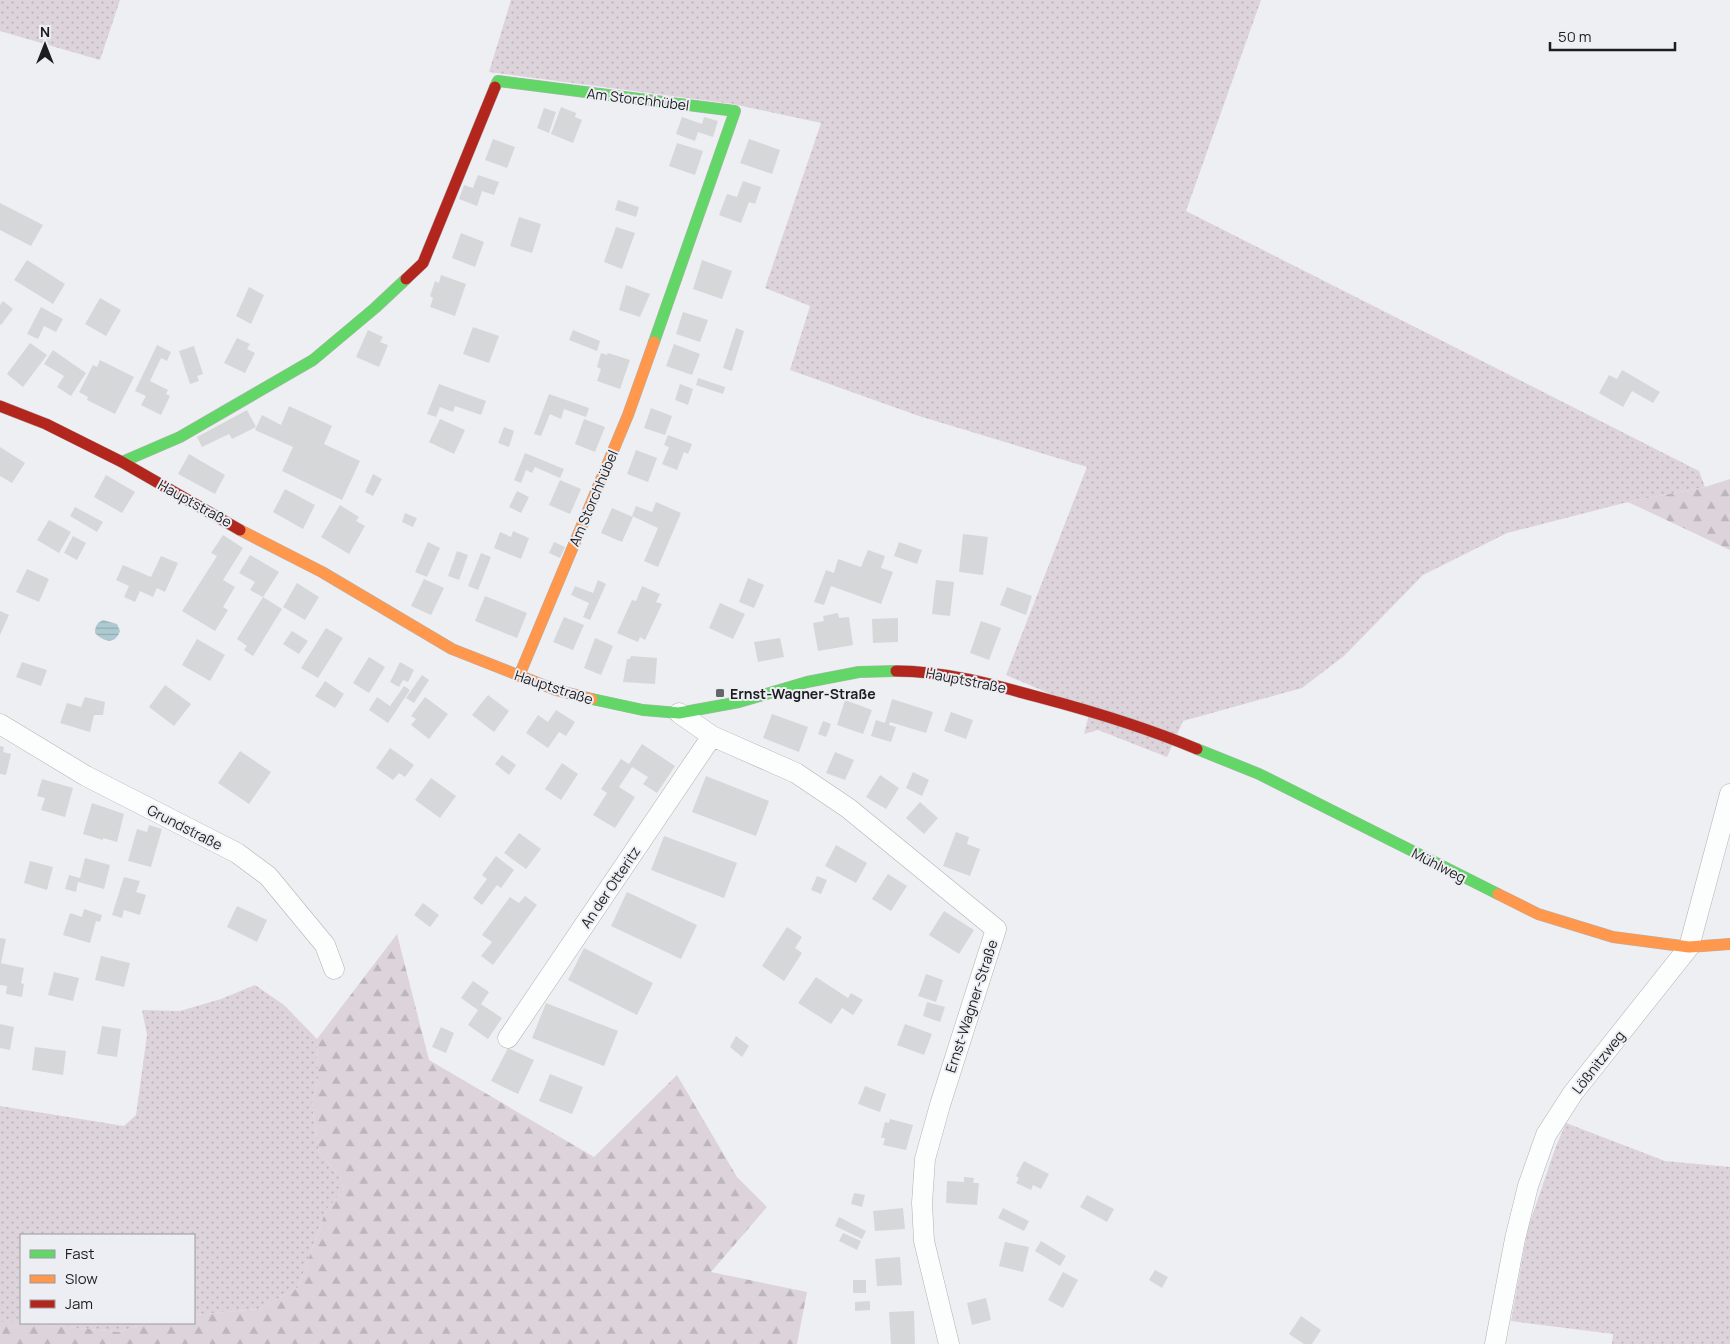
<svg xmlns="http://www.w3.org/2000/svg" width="1730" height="1344" viewBox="0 0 1730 1344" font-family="Manrope,sans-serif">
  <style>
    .grass { fill: url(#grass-dots) }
    .forest { fill: url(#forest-firs) }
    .water { fill: url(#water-rules) }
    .building { fill: #d6d7d9 }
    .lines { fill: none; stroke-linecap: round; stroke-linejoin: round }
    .street-casing { stroke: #b2b2b4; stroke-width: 21 }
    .fast-casing { stroke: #b2b2b4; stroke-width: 12 }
    .slow-casing { stroke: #b2b2b4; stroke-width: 12 }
    .jam-casing { stroke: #b2b2b4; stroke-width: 12 }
    .street { stroke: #fcfdfd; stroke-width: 20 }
    .fast { stroke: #63d668; stroke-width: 11 }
    .slow { stroke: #ff974d; stroke-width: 11 }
    .jam { stroke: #b3261e; stroke-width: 11 }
    .poi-dot { fill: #666669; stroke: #edeef3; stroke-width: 2 }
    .labels { text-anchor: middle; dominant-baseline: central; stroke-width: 4; stroke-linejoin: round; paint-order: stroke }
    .street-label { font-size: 14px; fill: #1d1d1f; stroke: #edeef3 }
    .poi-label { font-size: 14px; font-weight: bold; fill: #1d1d1f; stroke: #edeef3; text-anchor: start }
  </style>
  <defs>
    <pattern id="grass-dots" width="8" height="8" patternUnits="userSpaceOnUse" patternTransform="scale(1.25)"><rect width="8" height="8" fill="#ddd3db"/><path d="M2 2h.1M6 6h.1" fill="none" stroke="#bdb5bc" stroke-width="1.8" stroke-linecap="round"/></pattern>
    <pattern id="forest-firs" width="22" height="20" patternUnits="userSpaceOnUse" patternTransform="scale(1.25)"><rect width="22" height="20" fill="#ddd3db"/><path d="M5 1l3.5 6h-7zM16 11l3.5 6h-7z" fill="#bdb5bc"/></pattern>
    <pattern id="water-rules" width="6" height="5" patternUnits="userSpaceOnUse" patternTransform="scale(1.25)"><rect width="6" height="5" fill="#aec9d0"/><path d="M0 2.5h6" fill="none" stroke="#95acb2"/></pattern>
  </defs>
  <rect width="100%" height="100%" fill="#eeeff2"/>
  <!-- grass -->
  <path class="grass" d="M0,0H120L100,60L0,31Z
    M511,0H1261L1186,211L1699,471L1705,487L1628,502L1507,533L1423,575L1344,656L1302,688L1183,721L1167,757L1098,730L1084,734L1090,711L1006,675L1087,467L919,416L790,370L810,306L765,288L821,123L733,104L489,72Z
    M255,985L284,1005L317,1039L318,1079L312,1105L319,1152L340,1177L344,1190L326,1210L298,1288L259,1309L194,1315V1235H21V1322H0V1106L124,1126L136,1115L147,1035L142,1010L180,1011L221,999Z
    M1566,1123L1665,1161L1730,1167V1344H1612L1613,1334L1511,1321L1528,1228L1556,1146Z
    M27,1323H147L118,1332Z"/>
  <!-- forest -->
  <path class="forest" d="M1730,479V550L1628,502L1705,487Z
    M397,934L429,1060L594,1157L677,1075L737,1177L767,1207L711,1272L807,1292L797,1344H0V1322H20L118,1332L147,1323H194V1315L259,1309L298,1288L326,1210L344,1190L340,1177L319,1152L312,1105L318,1079L317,1039Z"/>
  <!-- water -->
  <path class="water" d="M103,620L117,624L120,631C115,645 104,642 95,633C95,626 97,623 103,620Z"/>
  <!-- building -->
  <path class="building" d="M561,107L576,113L575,117L582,120L573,143L551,134Z
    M544,108L556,112L549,133L537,128Z
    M682,117L702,124L704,117L718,121L713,137L698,132L695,141L676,134Z
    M493,139L515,147L507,168L485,160Z
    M749,139L780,150L772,174L740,163Z
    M677,143L703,151L695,175L669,166Z
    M478,175L499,182L494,195L482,191L477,206L459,199L464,185L473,188Z
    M743,181L761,187L755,204L749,202L741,223L719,215L727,194L737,197Z
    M618,200L639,207L636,217L615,210Z
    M0,203L43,225L31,246L0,230Z
    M519,217L541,224L532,253L510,246Z
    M616,227L635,233L622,269L604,262Z
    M461,233L484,242L475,267L452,258Z
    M27,260L65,284L53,304L14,280Z
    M702,260L732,271L722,299L693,289Z
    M441,275L466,284L455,316L430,307L433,298L430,296L435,281L439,283Z
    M626,285L650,294L640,317L619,310Z
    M249,287L264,295L251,324L236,316Z
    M100,298L121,310L106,336L85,324Z
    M3,301L13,309L1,325L0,324V305Z
    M41,307L63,319L56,332L44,326L38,339L27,334Z
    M683,312L708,320L700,342L676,334Z
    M473,327L499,336L489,363L463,354Z
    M736,328L744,331L732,371L723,368Z
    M368,330L383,337L380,342L388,345L379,367L356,357Z
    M573,330L600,341L597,351L569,340Z
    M237,338L250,344L247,349L255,353L245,373L224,363Z
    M30,343L47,355L23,387L7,374Z
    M674,344L700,354L692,375L666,366Z
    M157,345L171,352L167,361L161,358L150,381L168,390L166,394L170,396L161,415L141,405L146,396L135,391Z
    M194,346L203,374L197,376L199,381L190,384L179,351Z
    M53,350L86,373L71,396L57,387L64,376L44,364Z
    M601,353L607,355L608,353L630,360L620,389L597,381L601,369L597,367Z
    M100,360L134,377L115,414L87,400L88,397L79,392L93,365L97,367Z
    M1622,370L1660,392L1653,403L1632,391L1623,407L1599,393L1609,375L1617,379Z
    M698,378L725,387L723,394L696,385Z
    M439,384L486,401L481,415L455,406L453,412L440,407L436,417L427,414Z
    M680,384L693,389L688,405L675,400Z
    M549,394L589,408L586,417L564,409L561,419L550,414L541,436L534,434Z
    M289,406L332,426L324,444L360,461L342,500L282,471L293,447L255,430L262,415L281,425Z
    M651,408L672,416L665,435L644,428Z
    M247,410L256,427L232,439L229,434L202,447L197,437Z
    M440,419L465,430L454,454L429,442Z
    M584,419L605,427L595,452L575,444Z
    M504,427L514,431L509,447L498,443Z
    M668,435L692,444L688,454L684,452L677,470L662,464L669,447L664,445Z
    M0,447L25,463L12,483L0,476Z
    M636,450L657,458L648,482L627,474Z
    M525,453L564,469L560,478L535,467L532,473L526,470L521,483L514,480Z
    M189,454L225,475L215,494L178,474Z
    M373,474L382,479L373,496L365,492Z
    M106,475L135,492L122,513L94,497Z
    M560,480L581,489L570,514L549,505Z
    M285,489L315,505L303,529L273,512Z
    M517,491L529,497L521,513L509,507Z
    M656,502L681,513L658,567L644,561L658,528L632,516L636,506L652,512Z
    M340,505L359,517L356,521L365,526L349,554L321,537Z
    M75,507L103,522L97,532L70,516Z
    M612,508L633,517L622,542L601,533Z
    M405,513L417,518L413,527L402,522Z
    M49,520L71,532L59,553L37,540Z
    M513,531L529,538L521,559L494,548L500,532L511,537Z
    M963,534L988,537L983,575L959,572Z
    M223,535L243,548L223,580L235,587L223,607L228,610L215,631L182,611L217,556L211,553Z
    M73,536L86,543L77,560L64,553Z
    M428,542L440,548L427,577L415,572Z
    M554,542L565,547L560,558L549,553Z
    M899,542L922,550L917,564L894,556Z
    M868,550L885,556L881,568L893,572L881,604L831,586L824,605L814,602L826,570L834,573L838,559L861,567Z
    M457,551L468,555L459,580L448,576Z
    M481,553L491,557L478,590L468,586Z
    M250,555L279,572L263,597L250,590L255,582L239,573Z
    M161,556L178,563L165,592L157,588L153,597L140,591L135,602L124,597L129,586L116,580L123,565L151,577Z
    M27,569L49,579L39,602L16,592Z
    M748,578L764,585L754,608L739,602Z
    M424,579L444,588L431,615L411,606Z
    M598,580L606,584L590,620L583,617L589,603L571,595L575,586L593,593Z
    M936,580L954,582L950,616L932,614Z
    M297,583L319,597L305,620L283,607Z
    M642,586L660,594L656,602L662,604L645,640L640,637L638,642L617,633L632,600L636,601Z
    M1007,587L1032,596L1026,615L1000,605Z
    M485,596L527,613L517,638L475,621Z
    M263,597L282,609L253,656L244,650L247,646L237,639Z
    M720,603L745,614L733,639L709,628Z
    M0,611L9,615L0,635Z
    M838,613L839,618L849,617L853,645L818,651L813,623L824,621L823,616Z
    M564,617L584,625L573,650L553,642Z
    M898,618V642L873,643L872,619Z
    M981,621L1001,628L989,660L970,653Z
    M326,628L343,638L318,678L301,668Z
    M292,631L308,641L299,654L283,644Z
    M595,638L613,646L601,675L584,668Z
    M780,638L784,657L758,662L754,642Z
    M197,639L225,655L210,681L182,665Z
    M631,656L657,658L655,684L623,682L627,659H630Z
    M369,657L385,667L369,693L353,683Z
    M22,662L47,670L41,686L16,677Z
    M400,662L414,670L408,682L403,680L399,687L390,682Z
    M422,675L429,680L414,703L406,698Z
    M325,681L344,694L335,708L315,696Z
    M165,685L191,704L174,726L149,707Z
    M404,686L410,690L388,723L369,710L377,697L390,706Z
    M488,695L509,711L494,732L472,715Z
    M85,697L105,702L103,715H94L90,732L60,723L67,703L81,707Z
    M425,697L448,714L429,739L411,725L416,719L411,716Z
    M892,699L933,712L926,733L890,722L889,725L896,727L891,742L871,736L876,720L885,723Z
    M845,700L872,710L863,734L837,725Z
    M556,710L575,722L566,736L559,732L548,748L526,733L538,715L548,722Z
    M951,712L973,720L966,739L944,731Z
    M772,714L808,727L799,752L763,738Z
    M823,721L831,724L826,737L818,734Z
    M642,744L675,766L657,793L643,784L648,777L632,767L619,787L635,797L615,828L593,815L607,793L601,789L621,759L629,764Z
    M0,746L4,747L3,752L11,754L6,775L0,774Z
    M390,748L414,765L405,777L399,773L393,780L376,768Z
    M240,751L271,772L249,804L218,783Z
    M835,752L854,760L845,780L826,773Z
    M502,755L516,765L509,775L495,764Z
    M562,763L578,774L561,800L545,789Z
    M913,772L929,780L922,796L906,788Z
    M880,775L899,788L886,809L866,797Z
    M706,776L769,801L756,836L692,812Z
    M431,778L456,796L440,818L415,800Z
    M42,779L73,788L65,817L41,810L45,798L37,796Z
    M920,802L938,818L924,834L906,818Z
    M92,803L124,814L117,842L103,838V840L83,834Z
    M149,825L162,829L151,867L128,861L137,829L147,832Z
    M956,832L969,837L967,844L980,849L970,876L943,866Z
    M519,833L541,849L526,869L504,853Z
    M664,836L737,863L724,898L651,870Z
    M836,845L867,863L856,883L825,866Z
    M496,856L514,870L501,888L497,885L482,905L473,898L487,879L482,875Z
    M85,858L110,865L104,889L78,882L76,892L65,889L69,875L80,878Z
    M30,861L53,867L47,890L24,883Z
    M888,874L907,886L891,911L872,899Z
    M817,876L827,880L821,894L811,890Z
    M124,877L140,881L136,892L146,895L140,915L124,910L122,918L112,915Z
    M627,892L697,925L681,959L611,926Z
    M525,896L537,905L493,965L481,956L492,942L482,935L510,897L519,903Z
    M423,903L439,915L430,927L414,915Z
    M237,906L267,920L257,942L227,927Z
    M84,909L102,915L100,922L96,921L90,943L63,935L70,913L82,917Z
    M944,911L974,930L959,954L929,935Z
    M787,927L802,937L795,948L802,953L784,981L762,966Z
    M0,938L6,939L1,963H0Z
    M584,948L653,983L637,1015L568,980Z
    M101,956L130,963L124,987L95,980Z
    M0,963L24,968L21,983L24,984L22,997L6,994L7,986L0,985Z
    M54,972L79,978L73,1001L48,995Z
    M926,974L943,980L936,1002L918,996Z
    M816,977L848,998L851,993L863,1000L853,1015L842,1008L831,1024L798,1003Z
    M473,981L489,992L481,1004L502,1018L488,1039L468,1025L478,1010L461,998Z
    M927,1002L945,1007L940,1022L923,1016Z
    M546,1003L618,1031L604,1066L532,1038Z
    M0,1024L14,1027L10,1050L0,1048Z
    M905,1024L932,1034L924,1055L897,1045Z
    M102,1026L121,1029L117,1057L97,1054Z
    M441,1027L454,1033L446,1053L432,1047Z
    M736,1036L749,1046L742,1057L730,1047Z
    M35,1047L66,1051L63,1075L32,1070Z
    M508,1048L534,1060L518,1094L491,1081Z
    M550,1074L583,1087L572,1114L539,1101Z
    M865,1086L886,1094L880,1112L858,1104Z
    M890,1119L913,1125L906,1150L883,1145L885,1138H881L885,1122L889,1123Z
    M1024,1161L1049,1174L1041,1189L1033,1185L1031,1190L1016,1183L1019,1178L1016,1176Z
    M964,1177L974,1178L973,1183H979L977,1205L946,1203L947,1181L964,1182Z
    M854,1193L865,1195L862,1207L851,1204Z
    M1087,1195L1114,1209L1107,1222L1080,1207Z
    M903,1208L905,1229L875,1231L873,1211Z
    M1003,1208L1029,1221L1024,1231L998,1218Z
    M839,1217L866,1231L862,1239L835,1226Z
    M843,1233L861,1241L857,1250L839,1241Z
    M1041,1241L1066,1256L1060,1266L1035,1251Z
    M1005,1242L1029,1247L1023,1272L999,1266Z
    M900,1257L902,1285L877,1286L875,1259Z
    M1155,1270L1168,1277L1162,1288L1149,1280Z
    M1063,1272L1078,1280L1063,1308L1048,1300Z
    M853,1280H866V1293H853Z
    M986,1298L991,1320L972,1325L967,1303Z
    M870,1301V1310L855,1311V1302Z
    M914,1311L915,1344H891L889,1312Z
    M1301,1316L1321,1330L1312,1344H1304L1289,1334Z"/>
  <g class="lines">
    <!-- street casing -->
    <g class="street-casing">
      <path id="street" d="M679,713L712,736L796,773L848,808L996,929L940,1105L925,1159L922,1203L924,1241L949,1344
        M0,724L86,776L237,853L268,876L325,945L334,969
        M508,1038L712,736
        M1495,1344L1515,1239L1528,1186L1546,1135L1573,1093L1689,947L1730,794"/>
    </g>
    <!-- fast casing -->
    <g class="fast-casing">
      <path id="fast" d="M495,87L498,81L735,111L654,342
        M122,462L180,437L313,360L375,308L406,279
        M592,699L643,710L679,713L739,702L807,682L859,672L896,671
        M1197,749L1259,774L1498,894"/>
    </g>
    <!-- slow casing -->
    <g class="slow-casing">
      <path id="slow" d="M240,530L322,572L452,649L556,690L592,699
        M519,676L628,415L654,342
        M1498,894L1538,914L1613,937L1689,947L1730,944"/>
    </g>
    <!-- jam casing -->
    <g class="jam-casing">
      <path id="jam" d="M406,279L423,263L495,87
        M0,406L46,424L122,462L240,530
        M896,671C945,671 995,685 1042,698C1095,712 1147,728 1197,749"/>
    </g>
    <!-- street -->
    <use href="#street" class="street"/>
    <!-- fast -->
    <use href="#fast" class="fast"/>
    <!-- slow -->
    <use href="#slow" class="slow"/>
    <!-- jam -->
    <use href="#jam" class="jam"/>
  </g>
  <!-- markers -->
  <rect class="poi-dot" x="715" y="688" width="10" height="10" rx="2.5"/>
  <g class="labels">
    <!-- street labels -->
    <g class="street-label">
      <text transform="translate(638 99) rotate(7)">Am Storchhübel</text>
      <text transform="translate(593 498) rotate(-67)">Am Storchhübel</text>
      <text transform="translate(195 503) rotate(29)">Hauptstraße</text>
      <text transform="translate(966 680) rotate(11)">Hauptstraße</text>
      <text transform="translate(554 687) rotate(18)">Hauptstraße</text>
      <text transform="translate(185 827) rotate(27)">Grundstraße</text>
      <text transform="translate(1439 865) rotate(27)">Mühlweg</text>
      <text transform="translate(610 887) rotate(-56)">An der Otteritz</text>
      <text transform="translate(971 1006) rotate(-72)">Ernst-Wagner-Straße</text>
      <text transform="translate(1598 1062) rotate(-52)">Lößnitzweg</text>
    </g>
    <!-- poi labels -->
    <g class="poi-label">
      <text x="730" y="693">Ernst-Wagner-Straße</text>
    </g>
  </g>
  <!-- legend -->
  <rect x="20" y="1234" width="175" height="90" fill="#edeef3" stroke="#9a9a9e"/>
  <rect x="30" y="1250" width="25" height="8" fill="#63d668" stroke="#9a9a9e"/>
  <text x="65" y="1259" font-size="15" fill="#1d1d1f">Fast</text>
  <rect x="30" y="1275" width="25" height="8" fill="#ff974d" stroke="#9a9a9e"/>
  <text x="65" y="1284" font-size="15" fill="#1d1d1f">Slow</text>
  <rect x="30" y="1300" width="25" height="8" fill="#b3261e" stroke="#9a9a9e"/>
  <text x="65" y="1309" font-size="15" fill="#1d1d1f">Jam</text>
  <!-- north arrow -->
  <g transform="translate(45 45)" stroke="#edeef3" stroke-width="4" paint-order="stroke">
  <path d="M0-4L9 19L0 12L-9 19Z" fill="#1d1d1f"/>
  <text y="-8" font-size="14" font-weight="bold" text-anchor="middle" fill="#1d1d1f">N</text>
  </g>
  <!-- scale -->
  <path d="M1550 42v8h125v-8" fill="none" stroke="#1d1d1f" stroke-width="2.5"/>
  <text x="1558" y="42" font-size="15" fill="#1d1d1f" stroke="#edeef3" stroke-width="4" paint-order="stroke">50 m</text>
</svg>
